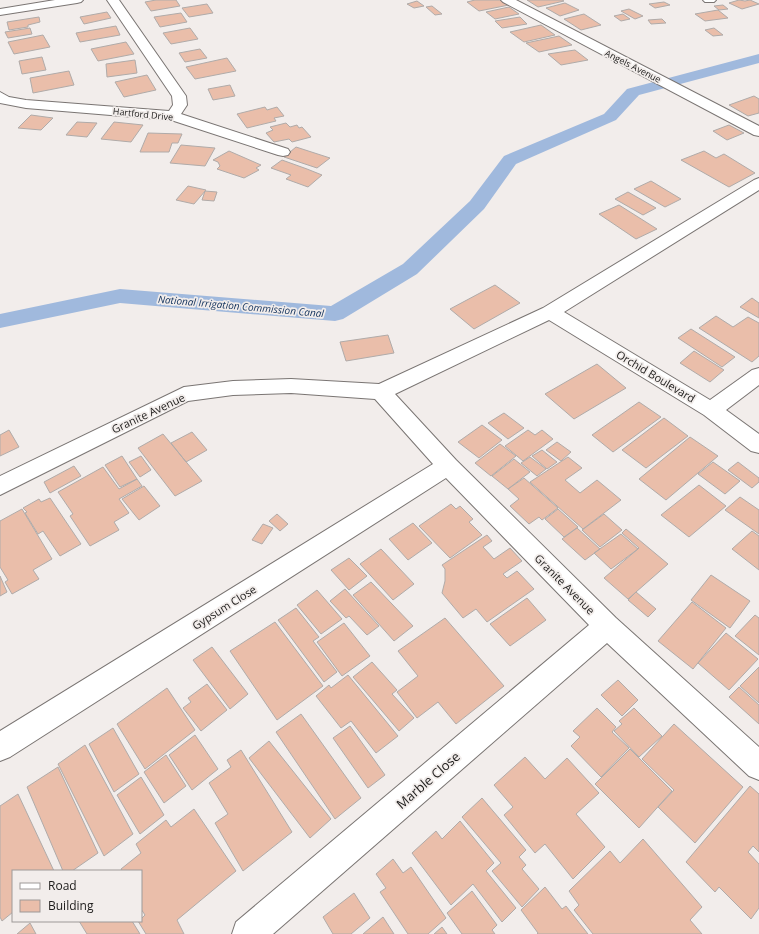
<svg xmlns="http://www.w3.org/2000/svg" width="759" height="934" viewBox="0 0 759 934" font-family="'Open Sans',sans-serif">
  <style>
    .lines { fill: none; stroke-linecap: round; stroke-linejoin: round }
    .canal { fill: #a0b9dd; fill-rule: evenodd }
    .building { fill: #eabeaa; stroke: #b0aba9 }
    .street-casing { stroke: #7a7573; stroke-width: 2 }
    .street { fill: #fff; fill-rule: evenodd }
    .labels { text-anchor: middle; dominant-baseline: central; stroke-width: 3.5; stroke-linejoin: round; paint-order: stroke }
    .far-street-label { font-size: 9px; fill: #1d1c1b; stroke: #f2edeb }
    .far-water-label { font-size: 10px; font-style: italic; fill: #0d2e5a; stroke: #f2edeb }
    .street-label { font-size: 11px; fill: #1d1c1b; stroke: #f2edeb }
    .near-street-label { font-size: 13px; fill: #1d1c1b; stroke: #f2edeb }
  </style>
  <rect width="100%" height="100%" fill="#f2edeb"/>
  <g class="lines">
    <!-- canal -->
    <path class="canal" d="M759,54V63L639,95L616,120L516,164L484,209L417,274L343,319L335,321L120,303L0,328V314L120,289L331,306L403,264L470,201L504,156L604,114L627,89Z"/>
  </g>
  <!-- building -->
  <path class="building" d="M156,0H176L180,6L151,11L145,2Z
    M475,0H502L509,5L479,11L467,2Z
    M527,0H562L564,1L538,7Z
    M739,0L745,1L750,0L759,4L742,9L729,3Z
    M417,1L424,6L414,8L407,4Z
    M664,2L670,5L655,8L649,4Z
    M565,3L579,10L560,16L546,8Z
    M207,4L213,13L189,17L182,8Z
    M723,5L728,9L719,10L714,6Z
    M432,6L442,14L435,15L426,7Z
    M509,7L519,14L495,19L486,12Z
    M629,9L643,16L635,19L621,11Z
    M718,10L728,18L705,21L695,14Z
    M107,12L111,18L84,24L80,17Z
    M181,13L187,22L160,27L154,17Z
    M584,14L601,25L581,30L564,19Z
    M623,14L630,19L621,21L614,16Z
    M39,17L40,22L28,25V27L9,30L7,22Z
    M520,17L527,24L502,28L495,21Z
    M662,19L666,23L651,24L648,20Z
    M541,25L555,35L524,42L510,32Z
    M116,26L120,35L80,42L76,33Z
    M30,28L32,34L8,38L5,32Z
    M190,28L198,39L171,44L163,33Z
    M714,28L723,35L713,36L705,30Z
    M43,35L50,47L14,54L8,42Z
    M559,36L572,45L539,52L526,43Z
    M126,42L134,54L98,61L91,49Z
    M200,49L207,58L185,62L179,53Z
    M575,50L588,60L561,65L548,54Z
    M42,57L46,70L22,74L19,61Z
    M227,58L236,71L195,79L186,67Z
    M135,60L137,73L107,77L106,64Z
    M69,71L74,85L33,93L30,78Z
    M147,75L156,90L124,97L115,82Z
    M230,85L235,96L213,100L208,89Z
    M754,96L759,99V113L748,116L729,105Z
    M265,107L267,110L277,107L284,116L274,118L276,121L247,128L237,114Z
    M31,115L53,118L41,130L18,128Z
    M77,122L97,123L87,137L66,135Z
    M114,122L143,125L131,142L101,139Z
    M286,123L290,127L297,125L299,128L302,127L311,137L292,142L289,139L274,142L266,133L273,130L270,127Z
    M729,125L744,133L727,140L713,131Z
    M148,133L182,134L178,143H172L169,152H140Z
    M181,145L215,148L205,166L170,163Z
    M296,147L330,158L317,168L284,157Z
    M229,151L261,165L256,168L259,170L244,178L217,169L220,166L218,162L213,160Z
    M704,151L716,158L724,154L755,173L729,187L681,160Z
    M282,160L307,169L322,175L308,187L286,179L291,175L271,168Z
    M651,181L681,199L665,207L634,189Z
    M188,186L206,190L194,204L176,200Z
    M205,191L217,192L214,201L202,200Z
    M628,192L656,208L643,215L615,199Z
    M619,205L657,229L636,239L599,214Z
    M495,285L520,303L474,329L450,309Z
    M752,298L759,303V318L740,307Z
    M716,316L733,327L748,317L759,323V356L752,362L699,328Z
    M691,329L735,357L722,367L678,338Z
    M388,335L394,353L346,361L340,342Z
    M694,351L724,370L710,382L680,363Z
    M597,364L626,388L574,419L545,394Z
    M639,402L661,417L613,452L592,435Z
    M504,413L524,428L508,439L488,423Z
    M664,418L688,436L646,468L622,450Z
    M482,425L502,440L479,458L458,442Z
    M9,430L19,447L0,456V435Z
    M528,430L535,435L542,430L553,439L523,461L505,446Z
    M192,432L207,450L186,462L171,443Z
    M163,434L202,481L175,496L138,448Z
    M690,437L718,456L666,500L639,479Z
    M557,442L571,452L561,461L546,450Z
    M500,444L516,456L491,476L475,463Z
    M542,450L557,462L547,469L532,456Z
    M122,456L137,479L120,487L105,465Z
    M141,456L151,470L140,477L129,462Z
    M530,457L546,469L537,476L521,463Z
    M568,457L582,468L565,480L580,493L597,480L621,500L583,529L530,482Z
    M514,459L530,472L508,489L492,476Z
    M713,462L740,481L725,494L698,474Z
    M738,462L759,478V482L752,488L728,470Z
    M74,466L81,476L50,493L44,482Z
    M103,467L119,489L137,479L142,486L119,499L129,513L114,522L119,530L90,546L70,516L73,514L58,492Z
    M524,478L558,508L542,520L539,517L529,524L510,506L519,499L508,489Z
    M699,485L726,506L689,537L661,515Z
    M144,486L160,506L139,520L122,499Z
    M740,497L759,510V534L725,510Z
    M50,498L81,544L60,556L43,531L38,534L25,513L27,512L23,508L39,499L41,502Z
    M451,504L456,509L460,506L473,519L469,522L482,535L450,558L419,526Z
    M22,509L52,559L33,570L39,579L12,594L5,582L8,580L0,567V521Z
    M558,509L578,527L564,537L545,519Z
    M277,514L288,524L280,531L269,521Z
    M604,514L622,530L600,547L582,530Z
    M413,523L432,543L408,560L389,539Z
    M263,524L273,528L262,544L252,540Z
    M577,528L600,549L585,560L562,539Z
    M626,529L668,564L628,599L604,578L639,548L622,533Z
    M752,531L759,536V570L732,549Z
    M621,534L638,549L611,569L594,553Z
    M487,535L492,541L483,547L494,559L510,548L522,561L503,574L507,578L517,571L534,589L487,622L476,609L463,618L442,593L445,581V569L442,565Z
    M381,549L414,584L393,600L360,564Z
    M349,558L367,576L349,590L331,570Z
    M711,575L750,601L730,628L691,600Z
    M0,576L7,592L0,596Z
    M371,582L413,626L394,641L353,595Z
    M345,589L379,626L367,635L349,616L346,618L330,601Z
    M317,590L342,619L321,634L297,605Z
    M636,592L656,609L648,617L628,600Z
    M527,598L546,620L510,646L490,624Z
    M692,602L726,628L693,669L658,641Z
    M296,608L319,637L313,641L337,672L324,682L278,620Z
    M755,615L759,618V655L735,636Z
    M445,618L504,686L456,724L438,702L417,718L397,692L418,676L398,651Z
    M275,622L323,686L277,720L230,651Z
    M344,623L370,656L342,676L317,642Z
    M726,633L758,659L729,690L698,663Z
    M212,647L248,694L230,709L193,660Z
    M372,662L397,690L392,694L414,718L399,731L353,677Z
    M759,667V703L740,686Z
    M348,675L398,736L376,753L351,721L341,728L316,696L329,685L331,688Z
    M618,680L638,700L622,716L601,695Z
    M207,684L227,710L201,731L183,708L191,702L188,698Z
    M739,687L759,705V724L729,697Z
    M167,688L195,730L145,769L117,724Z
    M597,708L616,727L612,732L629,748L601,777L571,746L580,737L573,731Z
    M634,708L662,736L639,757L614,731L622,724L619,721Z
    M301,714L361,798L335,819L276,732Z
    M674,724L743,787L695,843L658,807L674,790L642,759Z
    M350,726L385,775L368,788L333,738Z
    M113,728L139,774L114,792L89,744Z
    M195,735L218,769L192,790L169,755Z
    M269,741L331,819L310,838L249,758Z
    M85,745L133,834L104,856L58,764Z
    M630,749L672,791L639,828L595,784Z
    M241,750L292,832L243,871L215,823L228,814L209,783L231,767L227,760Z
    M166,755L186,786L164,803L144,772Z
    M525,757L545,779L567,758L599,793L576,814L605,847L573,879L545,844L535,853L504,815L513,807L494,785Z
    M58,767L98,853L72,871H63L27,787Z
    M141,777L164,815L140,834L117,795Z
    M750,786L759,794V852L753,846L748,852L759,864V908L751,919L719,887L715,892L686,862Z
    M18,794L54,871H13V912L2,921L0,917V806Z
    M482,798L526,850L519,857L526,865L522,869L539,889L522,907L492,871L501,863L462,817Z
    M194,809L236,871L177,920L184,934H146L138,921H141V919L145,915L141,909V871H122L121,869L141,853L136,844L166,820L171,827Z
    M460,821L494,863L486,871L516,908L502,922L473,884L451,905L412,853L436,831L442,839Z
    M643,839L702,907L690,920L702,934H593L574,910L579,905L569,891L610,851L620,863Z
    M393,859L403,873L411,867L446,918L428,934H408L380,892L386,888L376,874Z
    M545,887L562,909L566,906L588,934H537L538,933L521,910Z
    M472,891L497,925L492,930L495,934H462L447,913Z
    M354,893L370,918L351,934H333L323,917Z
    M383,917L394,934H363Z
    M79,921H132L140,934H87Z
    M30,923L36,934H17Z
    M442,927L447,934H434Z"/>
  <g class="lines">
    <!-- street casing -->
    <g class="street-casing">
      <path id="street" d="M55,0H83L81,2L77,3L0,15V9Z
        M107,0H119L186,96L187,105L181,114L288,149L290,152L288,155L283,156L278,155L171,120L26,108L0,103V92L9,97L26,100L169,111L173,105L172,96Z
        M501,0H516L759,126V136L754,135L503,2Z
        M703,0H716L714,2H705Z
        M759,178V190L564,312L710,400L752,370L759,368V385L726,410L759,434V453L751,451L704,415L549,320L395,394L456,460L616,618L759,747V780L749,776L607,643L273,934H232L236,922L589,625L446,478L10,757L0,761V731L433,464L375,399L291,393L233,395L188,401L0,495V476L184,387L233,381L291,379L379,384L543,308L754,180Z"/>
    </g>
    <!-- street -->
    <use href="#street" class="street"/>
  </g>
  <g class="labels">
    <!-- far-street labels -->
    <g class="far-street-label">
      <text transform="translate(633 66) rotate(27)">Angels Avenue</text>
      <text transform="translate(143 114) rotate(6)">Hartford Drive</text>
    </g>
    <!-- far-water labels -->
    <g class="far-water-label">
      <text transform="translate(241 306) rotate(5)">National Irrigation Commission Canal</text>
    </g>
    <!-- street labels -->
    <g class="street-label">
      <text transform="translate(656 376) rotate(31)">Orchid Boulevard</text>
      <text transform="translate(148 413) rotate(-25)">Granite Avenue</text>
      <text transform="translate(565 584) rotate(45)">Granite Avenue</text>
      <text transform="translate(224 607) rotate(-32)">Gypsum Close</text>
    </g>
    <!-- near-street labels -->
    <g class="near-street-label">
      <text transform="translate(428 780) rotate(-41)">Marble Close</text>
    </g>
  </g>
  <!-- legend -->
  <rect x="12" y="870" width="130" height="52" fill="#f2edeb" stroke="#9d9998"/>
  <rect x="20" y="883" width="20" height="6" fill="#ffffff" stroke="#9d9998"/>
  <text x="48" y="890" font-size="12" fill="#1d1c1b">Road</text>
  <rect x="20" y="900" width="20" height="12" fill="#eabeaa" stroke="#9d9998"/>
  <text x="48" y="910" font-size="12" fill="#1d1c1b">Building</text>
</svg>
